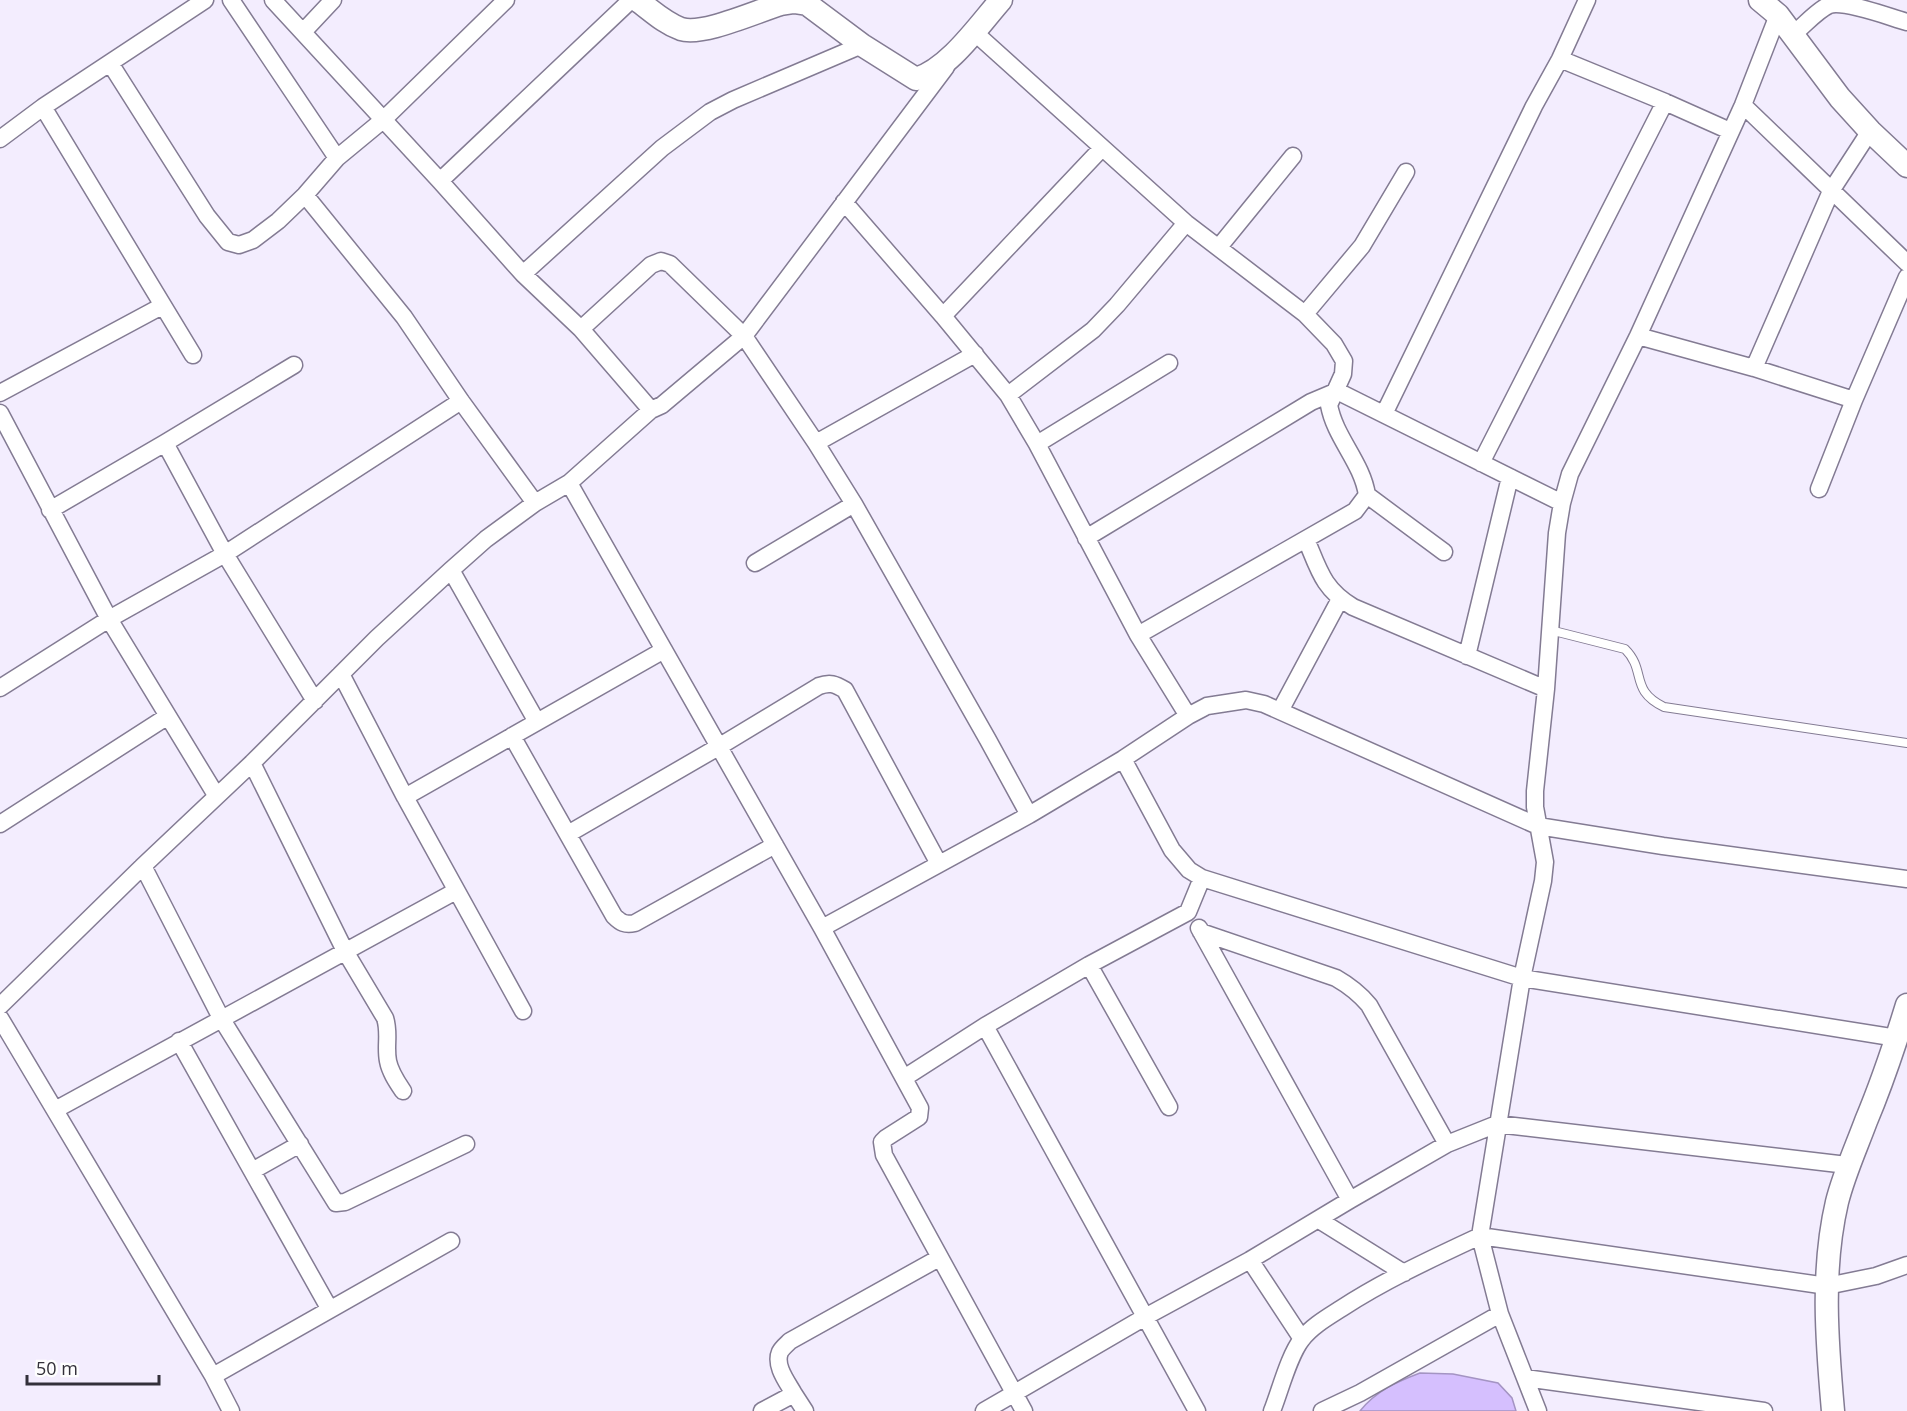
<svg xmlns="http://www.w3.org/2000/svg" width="1907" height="1411" viewBox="0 0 1907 1411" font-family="'Open Sans',sans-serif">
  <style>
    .water { fill: #d5bffe; stroke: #a494c3; stroke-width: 1.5 }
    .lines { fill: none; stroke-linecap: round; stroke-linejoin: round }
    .lane-casing { stroke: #837b93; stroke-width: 10 }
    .street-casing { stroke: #837b93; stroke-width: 19 }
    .secondary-casing { stroke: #837b93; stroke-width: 25 }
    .lane { stroke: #fff; stroke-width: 8 }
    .street { stroke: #fff; stroke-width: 16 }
    .secondary { stroke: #fff; stroke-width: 22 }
  </style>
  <rect width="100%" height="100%" fill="#f3edfe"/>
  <!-- water -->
  <path class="water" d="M1420,1373L1453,1374L1498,1383L1512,1398L1516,1411H1360C1376,1391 1396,1382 1420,1373Z"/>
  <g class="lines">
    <!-- lane casing -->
    <g class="lane-casing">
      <path id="lane" d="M1550,630L1625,649C1647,671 1629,690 1664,707L1907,743"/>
    </g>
    <!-- street casing -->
    <g class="street-casing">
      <path id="street" d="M231,0L337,158
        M273,0L440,181L523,274L581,329L651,410
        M973,31L1186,223L1305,314L1334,344L1344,361L1343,374L1329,405C1335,438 1362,462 1367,495L1355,511L1138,635
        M303,32L333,0
        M1792,35C1804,26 1816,11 1829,5C1845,0 1889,17 1907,22
        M1560,59L1665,102L1730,131
        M110,63L207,216L228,242L239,245L253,240L278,221L305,195L337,158L383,120L506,0
        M1743,105L1907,263
        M43,107L193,355
        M0,139L43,107L205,0
        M440,181L631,0
        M305,195L404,317L461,401L535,503
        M844,202L943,316L1008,395L1037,444L1138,635L1188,716
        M1219,247L1293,156
        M523,274L662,148L710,112L733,100L862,45
        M1305,314L1362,246L1406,172
        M943,316L1102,148
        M581,329L651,265L661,261L670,264L744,336L816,443L854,504L988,740L1029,815
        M1638,336L1754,368L1854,400
        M1754,368L1831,191L1870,131
        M0,393L162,306
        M1008,395L1093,330L1117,305L1186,223
        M0,413L109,619L216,795
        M1384,414L1534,106L1560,59L1587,0
        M165,443L225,554L315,701
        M816,443L975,354
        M1037,444L1169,363
        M1481,463L1665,102
        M569,483L822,928L920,1108L919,1117L886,1138L882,1142L884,1155L1024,1411
        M1819,489L1854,400L1907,277
        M1367,495L1444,552
        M50,510L165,443L294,365
        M1086,538L1311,402L1337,391L1562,503
        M1306,539C1319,570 1323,589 1353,607L1546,689
        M755,563L854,504
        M451,570L537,722
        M1467,656L1510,477
        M341,674L405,797L523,1011
        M0,688L109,619L225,554L461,401
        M1280,711L1340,599
        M512,736L614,916C621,923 625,925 635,923L775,845
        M1123,759L1172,850L1189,870L1202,878L1522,978L1897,1038
        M252,763L345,951L385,1018C390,1033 385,1046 388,1061C390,1072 397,1082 403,1091
        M405,797L664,650
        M0,824L168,716
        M568,834L720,746L819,686C830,682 835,684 845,690L939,864
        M143,866L221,1018L336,1203L345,1202L466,1144
        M822,928L1029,815L1123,759L1188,716L1207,706L1246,700L1264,704L1538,826L1663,846L1907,879
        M1199,928L1350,1200
        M1201,932L1336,978C1350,986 1359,993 1369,1005L1447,1144
        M1089,965L1169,1107
        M0,1006L143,866L252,763L377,638L451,570L486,539L535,503L569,483L651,410L662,405L744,336L946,67
        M0,1018L213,1376L231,1411
        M985,1026L1197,1411
        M179,1041L329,1308
        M904,1078L985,1026L1089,965L1188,912L1202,878
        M55,1110L456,891
        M252,1171L300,1144
        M1319,1220L1404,1273
        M1250,1260L1302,1339
        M213,1376L451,1241
        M1525,1378L1764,1411
        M794,1394C788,1383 774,1366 780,1352C782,1348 787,1344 790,1341L939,1258
        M762,1411L794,1394L805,1411
        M984,1411L1145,1317L1250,1260L1350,1200L1447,1144L1497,1124L1847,1165
        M1272,1411C1280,1391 1289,1355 1302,1339C1312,1326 1328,1317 1342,1308C1385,1280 1433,1258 1480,1236L1522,978L1543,881L1545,862L1535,807V791L1546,689L1557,533L1562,503L1570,474L1638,336L1743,105L1778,15
        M1322,1411L1360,1393L1500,1314
        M1538,1411L1500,1314L1480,1236L1827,1286L1876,1276L1907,1265"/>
    </g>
    <!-- secondary casing -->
    <g class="secondary-casing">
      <path id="secondary" d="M637,0C651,10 664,23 681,29C703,36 757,11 781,4L794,2L807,4L862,45L916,79C949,69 979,25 1001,0
        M1760,0L1778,15L1840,98L1870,131L1907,166
        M1833,1411C1827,1343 1821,1270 1837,1202C1844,1174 1856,1148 1866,1121C1882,1083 1895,1044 1907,1005"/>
    </g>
    <!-- lane -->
    <use href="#lane" class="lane"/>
    <!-- street -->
    <use href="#street" class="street"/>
    <!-- secondary -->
    <use href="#secondary" class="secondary"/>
  </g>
  <!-- scale -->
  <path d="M27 1375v9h132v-9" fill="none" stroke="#33303a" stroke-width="3"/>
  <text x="36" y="1375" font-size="18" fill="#33303a" stroke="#fefefe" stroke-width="4.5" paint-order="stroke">50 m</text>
</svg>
